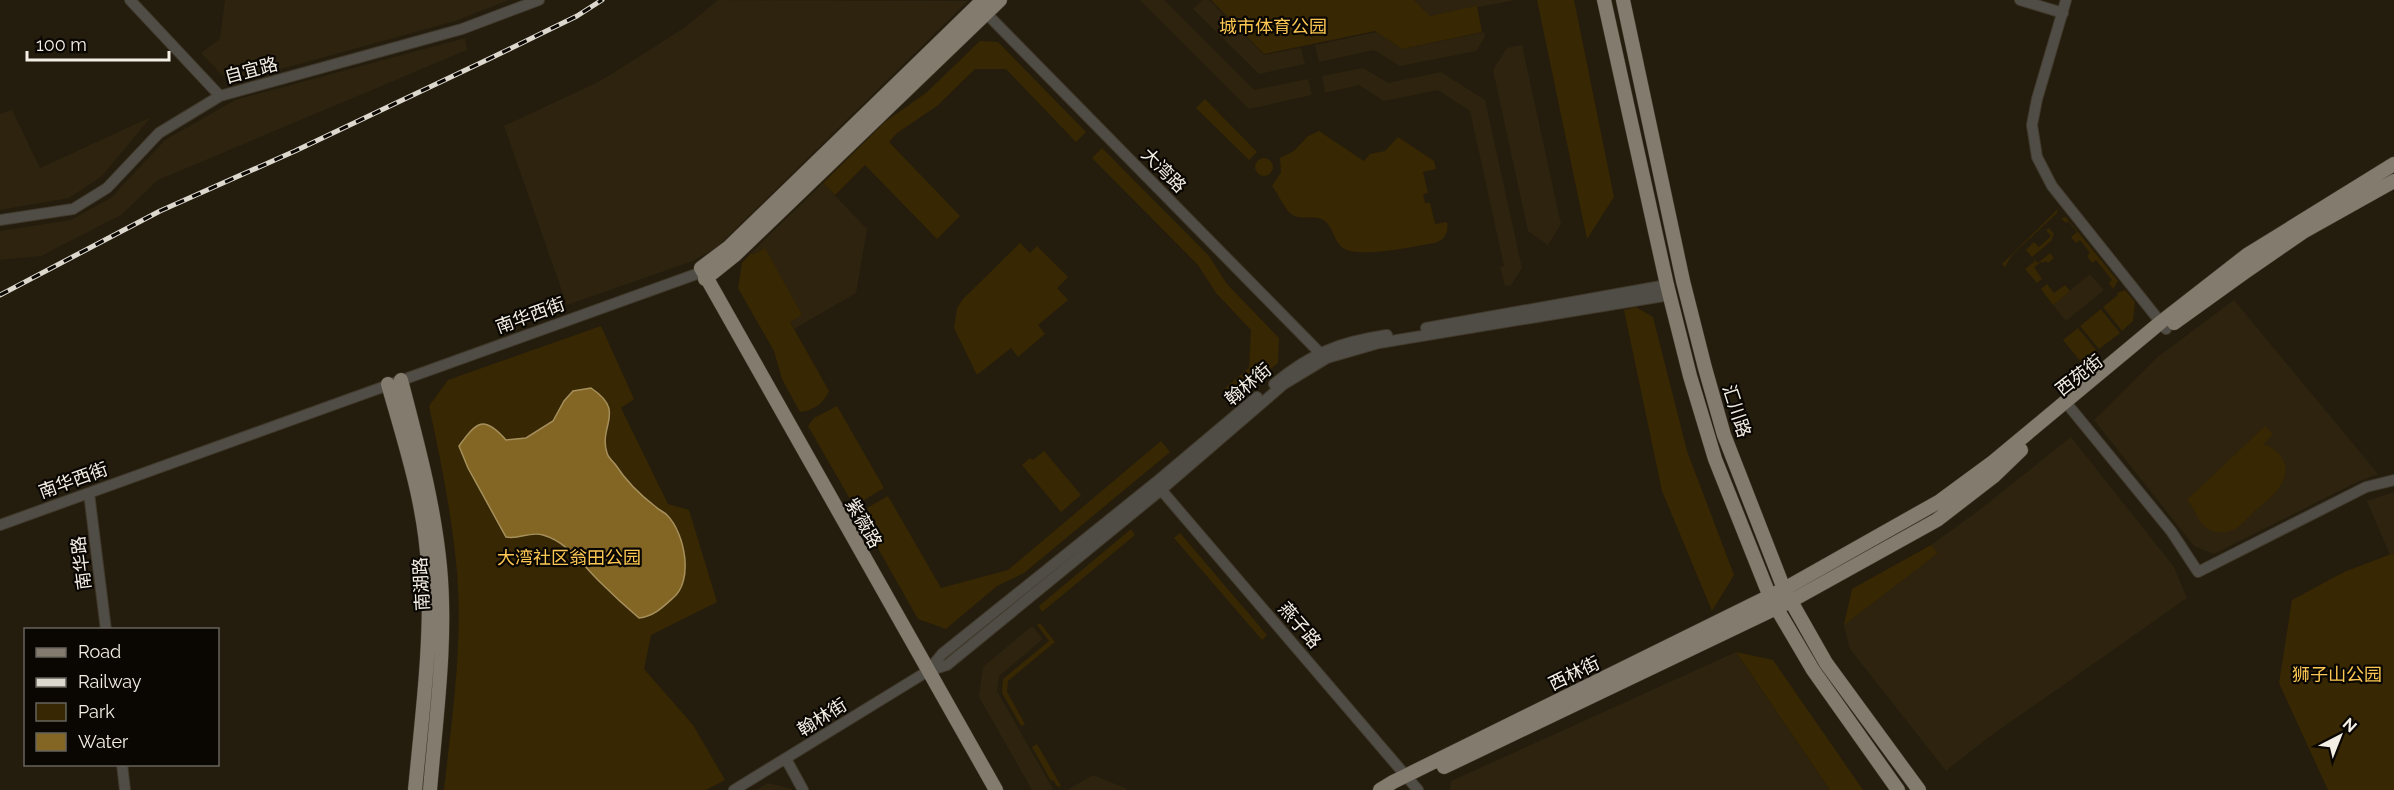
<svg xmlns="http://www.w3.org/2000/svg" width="2394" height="790" viewBox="0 0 2394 790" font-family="Raleway,'Noto Sans SC',sans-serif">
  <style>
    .built { fill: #2d230e }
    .green { fill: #372702 }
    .water { fill: #836623; stroke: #a58f5d; stroke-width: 1.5 }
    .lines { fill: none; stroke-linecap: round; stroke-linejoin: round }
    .minor-casing { stroke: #413a2c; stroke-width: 12 }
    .major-casing { stroke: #413a2c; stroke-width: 15 }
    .minor { stroke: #504d46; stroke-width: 10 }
    .major { stroke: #837b6d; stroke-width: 14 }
    .rail-casing { stroke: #dcd8ce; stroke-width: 5 }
    .rail { stroke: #0a0703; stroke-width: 3; stroke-dasharray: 9; stroke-linecap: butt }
    .labels { text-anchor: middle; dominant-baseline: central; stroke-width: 4.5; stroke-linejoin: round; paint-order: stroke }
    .park-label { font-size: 18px; fill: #fcc752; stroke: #0a0703 }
    .street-label { font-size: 18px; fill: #f3efe5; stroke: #0a0703 }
  </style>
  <rect width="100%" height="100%" fill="#241d0e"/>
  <!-- built -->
  <path class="built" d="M225,0H509L455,21L249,78L222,75L201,53L220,39Z
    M718,0L968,1L716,248L693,261L567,305L504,126L600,81L656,46L688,25Z
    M1140,0H1164L1254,90L1308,79L1312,95L1249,109Z
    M1202,0H1209L1264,55L1301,48L1305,64L1259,74L1193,9Z
    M1414,0H1516L1430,16Z
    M1377,32L1402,49L1484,32L1485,37L1476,51L1400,66L1374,50L1319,62L1315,45Z
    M465,38L467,50L158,180L121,215L41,256L0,260V231L71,220L112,197L165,140L235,100Z
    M1522,45L1561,224L1548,245L1528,231L1493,70L1507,48Z
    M1363,68L1388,83L1441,72L1485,100L1522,268L1511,285L1505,286L1500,267L1504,266L1470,111L1438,90L1384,101L1359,85L1325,93L1322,76Z
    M12,110L40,168L151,117L102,176L69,198L0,210V114Z
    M823,183L867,229L856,293L794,329L751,253Z
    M2090,274L2104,290L2066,321L2053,305Z
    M2234,300L2378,474L2357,482L2214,554L2194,546L2094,420L2159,356Z
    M2071,437L2174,567L2187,598L1985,740L1946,771L1850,649L1844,625L1852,589L1931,545L1978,511Z
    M2394,492V553L2390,555L2367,501Z
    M1032,626L1043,639L999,676L997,691L1053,789L1051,790H1032L979,697L983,667Z
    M1736,652L1830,790H1450L1451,781Z
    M1093,775L1125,788L1127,790H1067Z
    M768,783L792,789V790H756Z"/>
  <!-- green -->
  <path class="green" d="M1211,0H1414L1430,16L1477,6L1482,32L1402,49L1375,31L1264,54Z
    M1537,0H1574L1614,197L1587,239Z
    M980,41L998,42L1086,132L1076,142L1006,69H975L937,106L897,133L889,142L960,216L937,239L865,165L835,195L823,183L886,121L926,93Z
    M1205,99L1257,152L1249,160L1196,108Z
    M1319,131L1364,161L1370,154L1385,151L1398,137L1434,161L1436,169L1423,172L1428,193L1423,194L1425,203H1430L1435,224L1447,222C1449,232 1445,240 1435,243C1415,246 1359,259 1343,248C1333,241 1334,228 1325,221C1314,213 1300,222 1290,213C1284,208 1278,193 1272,186L1281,172L1280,158L1294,151L1308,136Z
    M1102,148L1209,256L1227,284L1279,338L1278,363L1234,399L1225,388L1249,368L1251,330L1216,293L1198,265L1092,158Z
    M1255 167a9 9 0 1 1 18 0a9 9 0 1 1-18 0Z
    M2059,208L2056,214L2012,255L2005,267L2002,264Z
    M2066,217L2118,281L2113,289L2109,283L2112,280L2096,260L2092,263L2087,256L2090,253L2080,240L2076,243L2071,237L2077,232L2068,221L2066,223L2061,218Z
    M2049,228L2054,234L2051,241L2032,257L2038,263L2050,253L2054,258L2048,263L2046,261L2042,263L2041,262L2034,267L2042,279L2037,283L2025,269L2035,261L2026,250L2034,242L2039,247L2051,236L2046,230Z
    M1020,243L1030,253L1037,246L1068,277L1057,288L1068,300L1038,325L1045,334L1018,357L1011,348L977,375L954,328L957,308L963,299Z
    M765,248L802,315L790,322L829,391C824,403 813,411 800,412L782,379L774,351L738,288L742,263L751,253L753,255Z
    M2047,284L2054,293L2065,285L2070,291L2053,305L2041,289Z
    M2125,290L2135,302L2133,321L2122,331L2103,307L2118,295L2117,293Z
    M1636,307L1653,317L1687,451L1734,575L1712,611L1662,491L1624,310Z
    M2101,309L2120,333L2099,349L2080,326Z
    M601,326L634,399L621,408L668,504L689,510L717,602L651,635L644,669L693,725L725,780L706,790H444C452,718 463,645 457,572C452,516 441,461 429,406L448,380Z
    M2078,328L2097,351L2082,363L2063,340Z
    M837,406L884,488L854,506L808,426L814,418Z
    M2265,426L2273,434L2263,444C2272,447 2280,452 2284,462C2291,483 2270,498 2256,510C2249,516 2243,524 2235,529C2228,533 2219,533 2212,531C2197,525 2197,510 2187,500Z
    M1161,441L1170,452L1024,573L997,586L946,629L918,619L858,513L888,496L941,588L1008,570Z
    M1044,451L1081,495L1061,512L1022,465L1030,458L1033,460Z
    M1131,529L1135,535L1042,612L1039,606Z
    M1180,533L1267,635L1262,640L1174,538Z
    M1931,545L1938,553L1844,625L1852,589Z
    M2394,553V790H2328L2279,683L2292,600L2344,572Z
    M1040,623L1055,642L1008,681L1007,692L1025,724L1021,726L1002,693L1003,679L1049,641L1037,625Z
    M1736,652L1773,660L1863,790H1830Z
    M1037,744L1061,786L1058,787L1053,780L1051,781L1032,747Z"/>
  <!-- water -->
  <path class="water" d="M591,388C627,412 598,425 607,453C608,457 612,461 615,464C626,481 640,495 656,507C659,510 664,512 667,515C685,533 694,581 673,598C662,608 654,616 639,618C626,607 613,595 601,583C583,566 568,542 543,535C529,531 519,540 506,537L468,468L459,446C477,421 484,415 506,440L526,438L553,421L564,401L573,391Z"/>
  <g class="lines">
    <!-- minor casing -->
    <g class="minor-casing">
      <path id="minor" d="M130,0L220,96
        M2020,0L2063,13
        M2066,0L2037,99L2032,125L2037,157L2052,186L2166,329
        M981,8L1319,352L1322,358
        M0,220L73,209L107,188L159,133L220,96L462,29L539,0
        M1426,328L1667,285
        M1274,384C1311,353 1340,342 1387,335
        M2068,405L2171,531L2198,572L2366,487L2394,480
        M1157,485L1418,790
        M89,493L106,630
        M0,525L702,272
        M928,671L942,654L1155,483L1257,397
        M786,759L803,790
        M122,764L125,790
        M734,790L928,671L947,665L1161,490L1284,384L1327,358L1379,343L1670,295"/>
    </g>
    <!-- major casing -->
    <g class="major-casing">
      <path id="major" d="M983,0L729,247L701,268L996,790
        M1604,0L1667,285L1690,376L1715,459L1770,597L1813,670L1898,790
        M1623,0L1683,281L1705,368L1724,435L1784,589L1826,663L1919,790
        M705,279L735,255L1000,0
        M2174,323L2245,272L2303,232L2394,181
        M401,380C417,442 434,503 440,567C447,641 436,717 430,790
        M388,384C405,444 425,504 428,567C432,641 422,716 415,790
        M1444,767L1791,601L1937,520L1994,476L2021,450
        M1380,790L1393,782L1784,589L1940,501L1993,462L2161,322L2247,255L2394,164"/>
    </g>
    <!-- minor -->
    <use href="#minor" class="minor"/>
    <!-- major -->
    <use href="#major" class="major"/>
    <!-- rail casing -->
    <g class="rail-casing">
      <path id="rail" d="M0,295L160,211L295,151L493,57L577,16L602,0"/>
    </g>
    <!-- rail -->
    <use href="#rail" class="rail"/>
  </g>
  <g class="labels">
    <!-- park labels -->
    <g class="park-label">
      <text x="1273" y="26">城市体育公园</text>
      <text x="569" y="557">大湾社区翁田公园</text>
      <text x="2337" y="674">狮子山公园</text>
    </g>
    <!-- street labels -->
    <g class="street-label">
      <text transform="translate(251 70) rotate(-15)">自宜路</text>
      <text transform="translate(1164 170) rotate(45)">大湾路</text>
      <text transform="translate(530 315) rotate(-20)">南华西街</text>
      <text transform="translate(2079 375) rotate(-38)">西苑街</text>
      <text transform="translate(1248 384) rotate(-40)">翰林街</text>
      <text transform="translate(1737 411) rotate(72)">汇川路</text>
      <text transform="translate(73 480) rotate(-20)">南华西街</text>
      <text transform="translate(864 523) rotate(60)">紫薇路</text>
      <text transform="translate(81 563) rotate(-97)">南华路</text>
      <text transform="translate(421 584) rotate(-93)">南湖路</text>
      <text transform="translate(1300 625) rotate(49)">燕子路</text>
      <text transform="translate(1574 673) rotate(-26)">西林街</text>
      <text transform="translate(822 717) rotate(-32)">翰林街</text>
    </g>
  </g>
  <!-- legend -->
  <rect x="24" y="628" width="195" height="138" fill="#0a0703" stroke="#67645d" stroke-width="1.5"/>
  <rect x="36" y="648" width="30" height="9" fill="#837b6d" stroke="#67645d" stroke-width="1.5"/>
  <text x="78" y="658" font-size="18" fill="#f3efe5">Road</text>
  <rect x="36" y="678" width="30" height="9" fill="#dcd8ce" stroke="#67645d" stroke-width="1.5"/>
  <text x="78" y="688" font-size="18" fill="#f3efe5">Railway</text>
  <rect x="36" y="703" width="30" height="18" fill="#372702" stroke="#67645d" stroke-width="1.5"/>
  <text x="78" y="718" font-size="18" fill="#f3efe5">Park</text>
  <rect x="36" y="733" width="30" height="18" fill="#836623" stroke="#67645d" stroke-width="1.5"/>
  <text x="78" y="748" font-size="18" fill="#f3efe5">Water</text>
  <!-- north arrow -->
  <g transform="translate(2340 736) rotate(42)" stroke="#0a0703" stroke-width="4.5" paint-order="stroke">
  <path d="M0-4.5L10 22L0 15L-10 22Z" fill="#f3efe5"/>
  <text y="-9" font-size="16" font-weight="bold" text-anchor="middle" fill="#f3efe5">N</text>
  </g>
  <!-- scale -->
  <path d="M27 51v9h142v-9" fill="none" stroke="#f3efe5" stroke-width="3"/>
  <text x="36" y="51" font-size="18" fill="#f3efe5" stroke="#0a0703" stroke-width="4.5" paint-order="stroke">100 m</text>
</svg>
